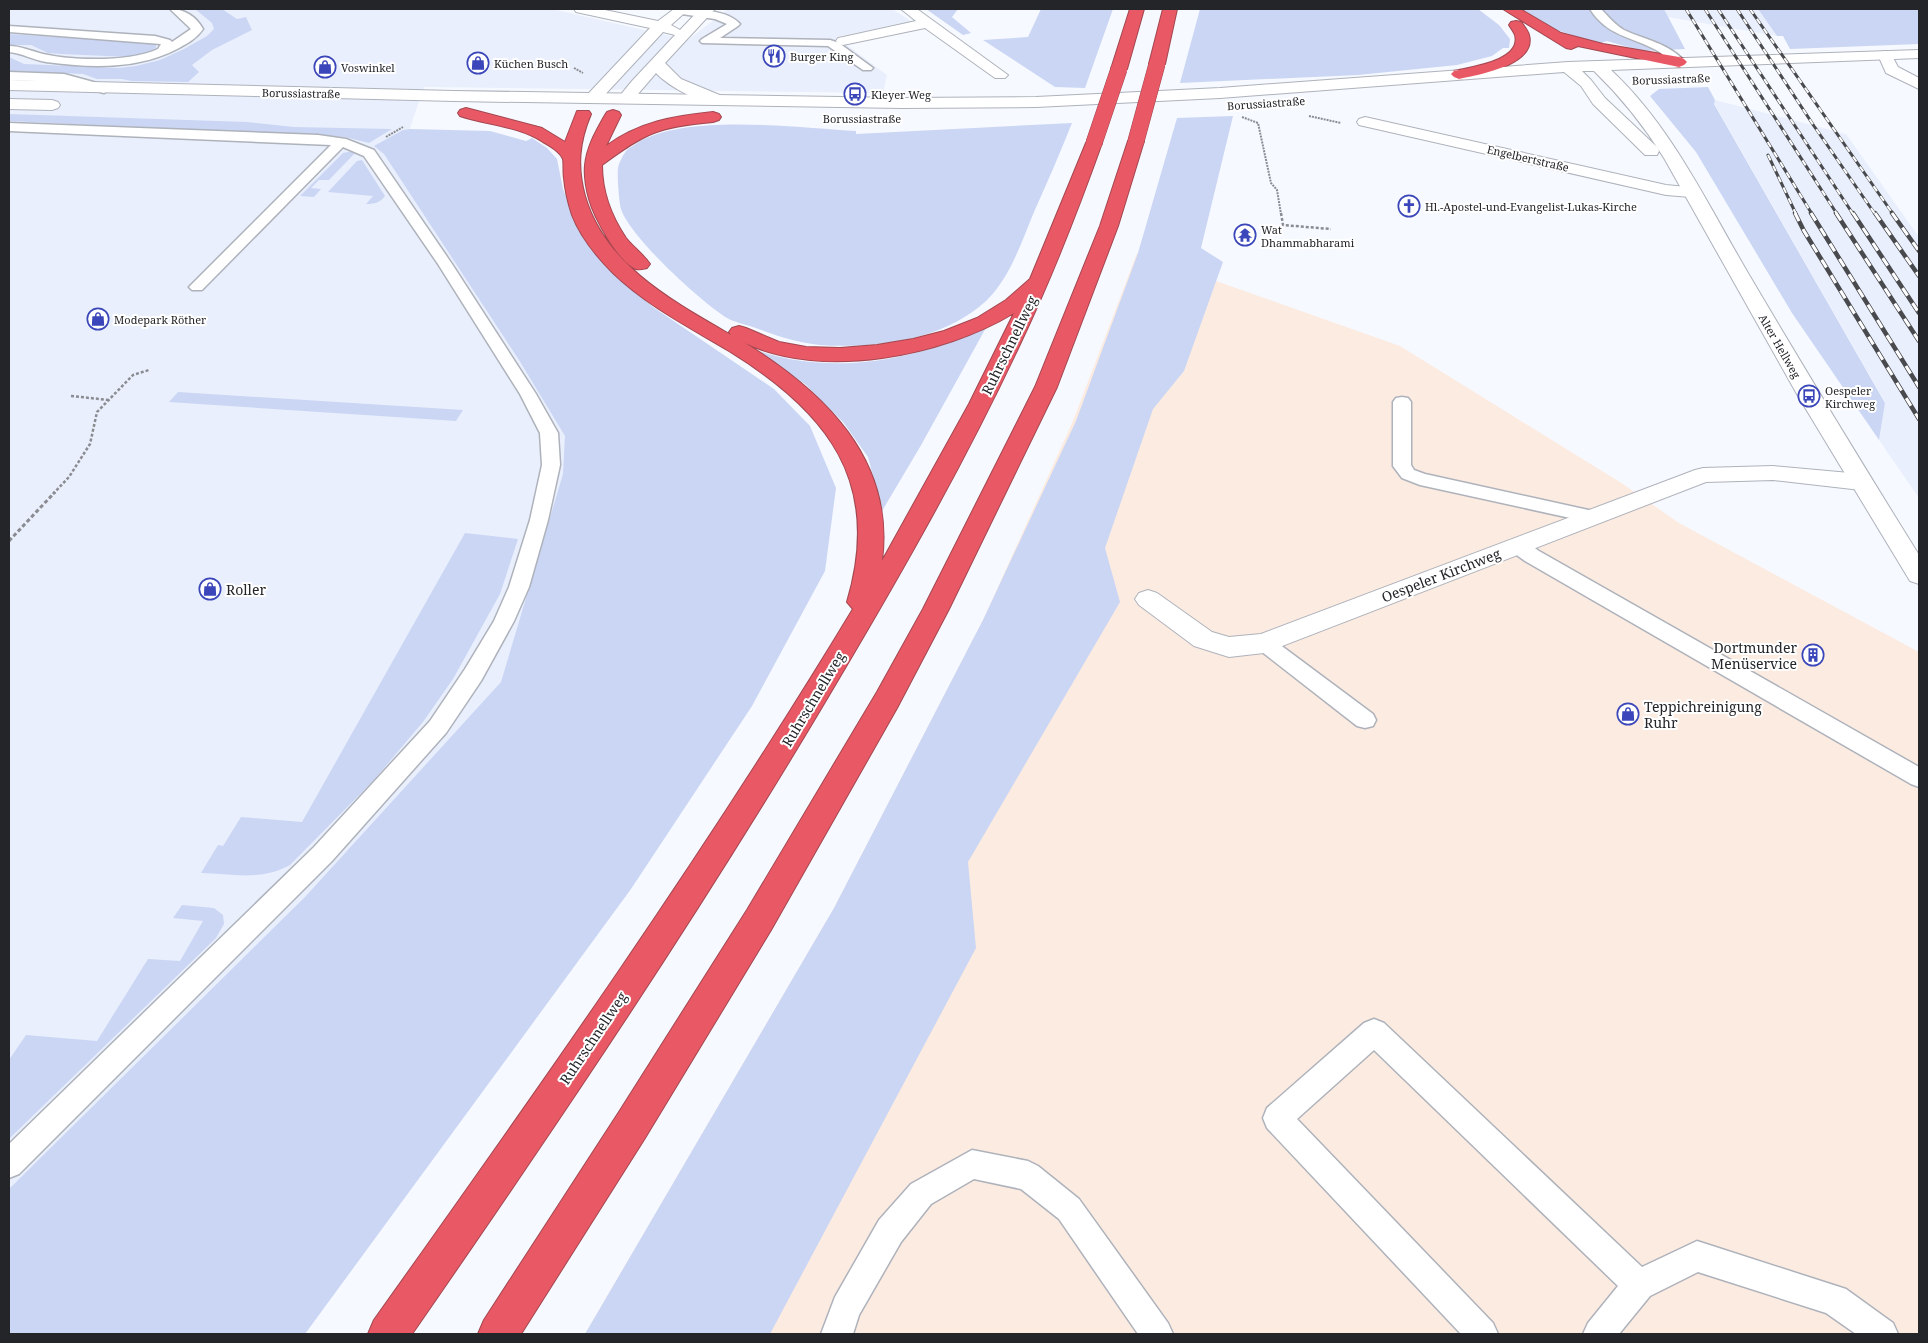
<svg xmlns="http://www.w3.org/2000/svg" width="1928" height="1343" viewBox="0 0 1928 1343" font-family="'Noto Serif',serif">
  <style>
    .built { fill: #e9effc }
    .industrial { fill: #fcebe0 }
    .green { fill: #cad6f4 }
    .lines { fill: none; stroke-linecap: round; stroke-linejoin: round }
    .lane-casing { stroke: #aeb2bb; stroke-width: 3 }
    .street-casing { stroke: #aeb2bb; stroke-width: 2 }
    .secondary-casing { stroke: #aeb2bb; stroke-width: 2 }
    .highway-casing { stroke: #a34750; stroke-width: 2 }
    .path-far2 { stroke: #8a8c91; stroke-width: 2; stroke-dasharray: 2 1; stroke-linecap: butt }
    .path-far1 { stroke: #8a8c91; stroke-width: 2.5; stroke-dasharray: 3 2; stroke-linecap: butt }
    .path { stroke: #8a8c91; stroke-width: 3; stroke-dasharray: 4 2.5; stroke-linecap: butt }
    .lane { fill: #fff; fill-rule: evenodd }
    .street { fill: #fff; fill-rule: evenodd }
    .secondary { fill: #fff; fill-rule: evenodd }
    .highway { fill: #e85965; fill-rule: evenodd }
    .rail-far1-casing { stroke: #494a4e; stroke-width: 3 }
    .rail-casing { stroke: #494a4e; stroke-width: 4.5 }
    .rail-far1 { stroke: #fff; stroke-width: 2; stroke-dasharray: 6; stroke-linecap: butt }
    .rail { stroke: #fff; stroke-width: 3; stroke-dasharray: 9; stroke-linecap: butt }
    .highway-bridge-casing { stroke: #a34750; stroke-width: 17; stroke-linecap: butt }
    .highway-bridge { stroke: #e85965; stroke-width: 16 }
    .labels { text-anchor: middle; dominant-baseline: central; stroke-width: 4; stroke-linejoin: round; paint-order: stroke }
    .far-poi-label { font-size: 11px; fill: #242529; stroke: #fff; text-anchor: start }
    .far-street-label { font-size: 11px; fill: #242529; stroke: #fff }
    .street-label { font-size: 14px; fill: #242529; stroke: #fff }
    .poi-label { font-size: 14px; fill: #242529; stroke: #fff; text-anchor: start }
  </style>
  <rect width="100%" height="100%" fill="#f6f9ff"/>
  <!-- built -->
  <path class="built" d="M9,9H552L688,40L728,9H892L911,21L836,37L887,75L883,93L424,87L409,131L588,428L514,677L9,1214Z
    M1664,9H1758L1777,36L1668,17Z
    M1715,100L1846,134L1919,237V498L1879,440L1885,402L1714,103Z"/>
  <!-- industrial -->
  <path class="industrial" d="M1137,253L1400,346L1623,484L1679,523L1919,652V1334H585L834,908L983,620L1073,421Z"/>
  <!-- green -->
  <path class="green" d="M195,9H222L237,19L246,17L252,30L212,50L192,65L199,72L188,82L131,81L122,79H97L83,74L9,71V57L24,64L119,68L136,66L160,60L184,49L207,36L214,29L212,23Z
    M926,9H958L952,17L971,33L963,35Z
    M1041,9H1113L1085,88L1055,87L983,40L1028,37Z
    M1200,9H1478L1499,25L1510,39L1509,48H1503L1492,56L1457,65L1358,75L1180,83Z
    M1519,9H1664L1685,49L1642,51L1607,41L1598,44L1554,29Z
    M1758,9H1919V44L1790,49L1783,36H1777Z
    M9,34L151,43L156,45V48L142,55L129,57L61,54L48,53L31,45H9Z
    M1708,87L1715,100L1714,104L1885,403L1879,440L1792,313L1696,152L1650,96L1659,89Z
    M9,114L247,122L294,127L392,129L369,143L345,137L9,121Z
    M1233,116L1201,248L1223,262L1184,371L1153,409L1105,548L1120,602L968,862L976,948L770,1334H585L834,908L983,620L1076,421L1138,253L1177,118Z
    M1072,123C1060,153 1047,183 1034,212C1021,243 1010,278 986,301C944,340 875,349 820,345C797,343 774,335 753,327C744,324 734,322 727,318C701,302 630,237 621,209C619,202 617,175 618,168C619,163 623,155 626,151C628,148 634,146 637,143C687,113 798,128 856,131V134Z
    M410,129L490,131L526,141L532,138L547,148L557,159L563,189L579,231L605,266L653,307L774,389L810,426L836,488L825,571L752,706L631,889L305,1334H9V1189L305,897L501,682L563,474L565,436L519,360L384,154L374,146L403,130Z
    M353,151L355,153L329,180H319L311,188L321,189L314,197L300,196L343,153Z
    M362,160L385,196C380,203 374,204 366,204L373,196L328,192L357,161Z
    M987,326L920,447L879,516L877,491L868,457L843,422L805,384L753,349C829,377 916,361 987,326Z
    M178,392L463,410L456,421L169,402Z
    M465,533L518,539L500,594L453,679L423,722L373,781L290,865C261,881 233,874 201,873L218,845L223,846L241,817L302,822Z
    M182,905L214,908L223,915L224,924L216,938L9,1139V1060L26,1035L97,1041L148,959L180,961L203,921L173,918Z"/>
  <g class="lines">
    <!-- lane casing -->
    <g class="lane-casing">
      <path id="lane" d="M170,9C184,9 196,16 203,29C197,38 188,43 179,48C138,70 91,68 46,62C33,60 22,53 9,52V46C21,46 31,51 43,54C73,61 131,62 158,49L161,44L9,32V26L155,36L170,40L172,42L191,29Z
        M675,9C694,9 727,9 740,24L738,26L720,38L830,40L839,43L873,68L871,70H863L828,46L702,43L700,41L702,39L727,24L715,19L675,13L674,11Z
        M1590,9H1601C1608,16 1615,25 1624,30C1645,40 1669,43 1685,62L1679,66C1670,63 1664,54 1656,50C1630,36 1607,36 1590,9Z
        M9,72L64,74L108,86L110,89L104,93L64,82L9,80Z
        M9,123L318,135L346,139L374,150L452,264L536,394L558,433L560,465L548,520L529,587L514,621L481,681L446,733L332,861L19,1174L9,1178V1144L314,847L430,721L465,669L494,621L509,587L530,520L542,465L540,433L520,394L438,264L364,156L343,147L202,290H192L189,287L331,145L9,131Z
        M1402,397L1408,398L1411,402V465L1414,470L1425,474L1593,511L1600,513L1602,517L1600,521L1593,523L1420,485L1402,478L1393,466V402L1396,398Z
        M1518,540L1525,541L1539,551L1919,767V787L1911,784L1525,561L1511,551L1508,546L1511,541Z
        M1264,635L1271,638L1373,714L1376,720L1373,726L1365,728L1357,726L1257,648L1254,643L1257,638Z
        M1374,1019L1384,1023L1642,1267L1697,1241L1846,1289L1893,1323L1898,1334H1856L1826,1313L1698,1272L1650,1296L1619,1334H1583L1588,1323L1618,1286L1374,1050L1297,1119L1493,1323L1498,1334H1461L1267,1128L1263,1118L1267,1108L1364,1023Z
        M972,1150L1028,1161L1038,1166L1079,1199L1168,1323L1173,1334H1138L1059,1219L1021,1189L974,1179L931,1204L901,1242L859,1315L853,1334H821L835,1297L879,1220L911,1184Z"/>
    </g>
    <!-- street casing -->
    <g class="street-casing">
      <path id="street" d="M574,9H600L658,21L674,9H689L671,25L680,30L700,9H715L665,63L681,79L722,96L724,99L722,102C704,107 668,86 656,73L632,101H620L618,98L632,81L675,35L663,32L600,100H588L586,97L588,94L650,28L576,12Z
        M901,9H917L1008,75L1005,78H995L925,28L843,45L838,44L836,41L838,38L843,37L916,21Z
        M1885,51L1890,52L1898,67L1919,78V89L1886,73L1878,55L1880,52Z
        M1365,117L1666,185L1697,188L1700,192L1697,196L1691,197L1666,195L1359,125L1357,122L1359,119Z
        M1773,466L1861,474L1869,477L1873,482L1869,487L1861,490L1773,480L1706,482L1264,653L1229,657L1194,646L1139,605L1135,599L1139,593L1148,590L1157,593L1212,632L1229,637L1261,634L1695,470L1703,468Z"/>
    </g>
    <!-- secondary casing -->
    <g class="secondary-casing">
      <path id="secondary" d="M1919,50V58L1611,70C1671,126 1707,203 1748,273C1804,368 1861,462 1919,555V584L1910,581L1798,396L1664,158C1644,126 1621,97 1594,71H1582L1591,80L1605,98L1657,147L1659,151L1657,155H1645L1593,104L1581,86L1564,72L1220,98L1036,107L902,108L454,101L9,90V80L454,91L902,98L1036,97L1220,88L1568,62Z
        M9,99L52,100L58,102L60,105L58,108L52,110L9,109Z"/>
    </g>
    <!-- highway casing -->
    <g class="highway-casing">
      <path id="highway" d="M1130,9H1144L1127,69L1124,72H1114L1111,69Z
        M1163,9H1177L1165,64L1162,67H1152L1149,64Z
        M1503,9H1520L1561,33L1603,44L1679,57L1684,59L1687,62L1684,65L1679,67L1578,46L1571,49L1566,48Z
        M1516,21L1521,22C1524,26 1528,31 1529,35C1537,65 1478,75 1459,79L1454,77L1451,74L1454,71C1470,67 1522,61 1515,35C1514,32 1511,28 1509,25L1511,22Z
        M466,108L542,128L565,142L577,111H589L591,114C579,142 577,167 585,196C605,265 672,301 731,335L729,332L732,328L739,326L746,328L779,342L806,347L840,348L877,345L913,339L944,331L977,318L1006,300L1030,279L1086,143L1088,139H1100L1102,143C1078,210 1052,277 1021,342C962,468 893,588 822,707C694,922 554,1129 412,1334H368L374,1320C540,1087 705,854 853,609L847,602C883,482 828,412 729,351C689,327 646,305 613,273C597,257 580,236 572,215C568,203 565,190 564,178C563,173 564,164 563,159C560,152 549,145 543,142C519,126 487,125 460,116L458,113L460,110ZM1014,313L969,404L882,561C895,459 824,392 745,343C823,380 943,356 1014,313Z
        M613,110L619,112L621,115L606,146C639,122 673,116 713,112L719,114L721,117L719,120L713,122C659,127 646,132 602,165C602,191 611,216 626,238C633,247 643,254 650,264L647,268C643,269 640,270 636,269C618,262 594,217 589,199C586,188 584,176 585,165C587,146 596,131 605,115L607,112Z
        M1136,136L1142,137L1144,141L1118,226L1057,387L949,609L897,708L771,930L645,1138L521,1334H478L484,1320L619,1112L747,910L877,692L923,609L1035,387L1100,226L1128,141L1130,137Z"/>
    </g>
    <!-- path-far2 -->
    <path class="path-far2" d="M574,68L583,73
      M1309,116L1341,123
      M1242,117L1258,123L1271,183L1277,190L1281,214
      M386,137L403,127"/>
    <!-- path-far1 -->
    <path class="path-far1" d="M1281,213L1283,225L1331,229
      M71,396L109,400
      M53,494L69,477L90,444L97,412L133,375L149,370"/>
    <!-- path -->
    <path class="path" d="M9,541L55,492"/>
    <!-- lane -->
    <use href="#lane" class="lane"/>
    <!-- street -->
    <use href="#street" class="street"/>
    <!-- secondary -->
    <use href="#secondary" class="secondary"/>
    <!-- highway -->
    <use href="#highway" class="highway"/>
    <!-- rail-far1 casing -->
    <g class="rail-far1-casing">
      <path id="rail-far1" d="M1686,9L1812,214
        M1705,9L1837,214
        M1718,9L1853,214
        M1737,9L1814,126L1875,214
        M1750,9L1893,214
        M1768,155L1796,214"/>
    </g>
    <!-- rail casing -->
    <g class="rail-casing">
      <path id="rail" d="M1795,213L1804,231L1919,419
        M1811,213L1919,387
        M1836,213L1919,341
        M1853,213L1919,313
        M1875,213L1919,276
        M1892,213L1919,251"/>
    </g>
    <!-- rail-far1 -->
    <use href="#rail-far1" class="rail-far1"/>
    <!-- rail -->
    <use href="#rail" class="rail"/>
    <!-- highway-bridge casing -->
    <g class="highway-bridge-casing">
      <path id="highway-bridge" d="M1136,141L1157,64
        M1094,143L1119,69"/>
    </g>
    <!-- highway-bridge -->
    <use href="#highway-bridge" class="highway-bridge"/>
  </g>
  <!-- icons -->
  <defs>
    <g id="restaurant-ring" transform="scale(1.125)"><circle r="9.5" fill="#fff" stroke="#3a46b9" stroke-width="1.5"/><path d="M-5-6h1v4h1v-4h1v4h1v-4h1v5L-1.5 .5V6h-2V.5L-5-1ZM5-6V6H3V1.5H1.5Q1.5-4 5-6Z" fill="#3a46b9"/></g>
    <g id="shop-ring" transform="scale(1.125)"><circle r="9.5" fill="#fff" stroke="#3a46b9" stroke-width="1.5"/><path d="M-5-2.5h2.3a2.7 3.5 0 0 1 5.4 0H5L5.5 6h-11ZM-1.5-2.5h3a1.5 2.3 0 0 0-3 0Z" fill="#3a46b9"/></g>
    <g id="bus-ring" transform="scale(1.125)"><circle r="9.5" fill="#fff" stroke="#3a46b9" stroke-width="1.5"/><path d="M-5-6H5V4H4V6H2V4H-2V6H-4V4H-5ZM-3.5-4V0h7V-4ZM-3.5 1.2v1.5H-2V1.2ZM2 1.2v1.5H3.5V1.2Z" fill="#3a46b9"/></g>
    <g id="church-ring" transform="scale(1.125)"><circle r="9.5" fill="#fff" stroke="#3a46b9" stroke-width="1.5"/><path d="M-1.2-6h2.4v3.5h3.3v2.4h-3.3V6h-2.4V-.1h-3.3v-2.4h3.3Z" fill="#3a46b9"/></g>
    <g id="temple-ring" transform="scale(1.125)"><circle r="9.5" fill="#fff" stroke="#3a46b9" stroke-width="1.5"/><path d="M0-6L5-2H3V0L6.5 2.5H4V6H1.5V3h-3V6H-4V2.5H-6.5L-3 0V-2H-5Z" fill="#3a46b9"/></g>
    <g id="building-ring" transform="scale(1.125)"><circle r="9.5" fill="#fff" stroke="#3a46b9" stroke-width="1.5"/><path d="M-4-6H4V6H1V3H-1V6H-4ZM-2.5-4.3h1.7v1.8h-1.7ZM.8-4.3h1.7v1.8H.8ZM-2.5-1h1.7V.8h-1.7ZM.8-1h1.7V.8H.8Z" fill="#3a46b9"/></g>
  </defs>
  <g fill-rule="evenodd">
    <use href="#restaurant-ring" x="774" y="56"/>
    <use href="#shop-ring" x="478" y="63"/>
    <use href="#shop-ring" x="325" y="67"/>
    <use href="#bus-ring" x="855" y="94"/>
    <use href="#church-ring" x="1409" y="206"/>
    <use href="#temple-ring" x="1245" y="235"/>
    <use href="#shop-ring" x="98" y="319"/>
    <use href="#bus-ring" x="1809" y="396"/>
    <use href="#shop-ring" x="210" y="589"/>
    <use href="#building-ring" x="1813" y="655"/>
    <use href="#shop-ring" x="1628" y="714"/>
  </g>
  <g class="labels">
    <!-- far-poi labels -->
    <g class="far-poi-label">
      <text x="790" y="56">Burger King</text>
      <text x="494" y="63">Küchen Busch</text>
      <text x="341" y="67">Voswinkel</text>
      <text x="871" y="94">Kleyer Weg</text>
      <text x="1425" y="206">Hl.-Apostel-und-Evangelist-Lukas-Kirche</text>
      <text x="1261" y="229">Wat<tspan x="1261" dy="13">Dhammabharami</tspan></text>
      <text x="114" y="319">Modepark Röther</text>
      <text x="1825" y="390">Oespeler<tspan x="1825" dy="13">Kirchweg</tspan></text>
    </g>
    <!-- far-street labels -->
    <g class="far-street-label">
      <text transform="translate(1671 79) rotate(-2)">Borussiastraße</text>
      <text transform="translate(301 93) rotate(1)">Borussiastraße</text>
      <text transform="translate(1266 103) rotate(-4)">Borussiastraße</text>
      <text x="862" y="118">Borussiastraße</text>
      <text transform="translate(1528 158) rotate(13)">Engelbertstraße</text>
      <text transform="translate(1780 346) rotate(60)">Alter Hellweg</text>
    </g>
    <!-- street labels -->
    <g class="street-label">
      <text transform="translate(1009 345) rotate(-64)">Ruhrschnellweg</text>
      <text transform="translate(1441 575) rotate(-21)">Oespeler Kirchweg</text>
      <text transform="translate(813 699) rotate(-59)">Ruhrschnellweg</text>
      <text transform="translate(593 1038) rotate(-56)">Ruhrschnellweg</text>
    </g>
    <!-- poi labels -->
    <g class="poi-label">
      <text x="226" y="589">Roller</text>
      <text x="1797" y="647" text-anchor="end">Dortmunder<tspan x="1797" dy="16">Menüservice</tspan></text>
      <text x="1644" y="706">Teppichreinigung<tspan x="1644" dy="16">Ruhr</tspan></text>
    </g>
  </g>
  <!-- border -->
  <rect width="1928" height="1343" fill="none" stroke="#242529" stroke-width="20"/>
</svg>
